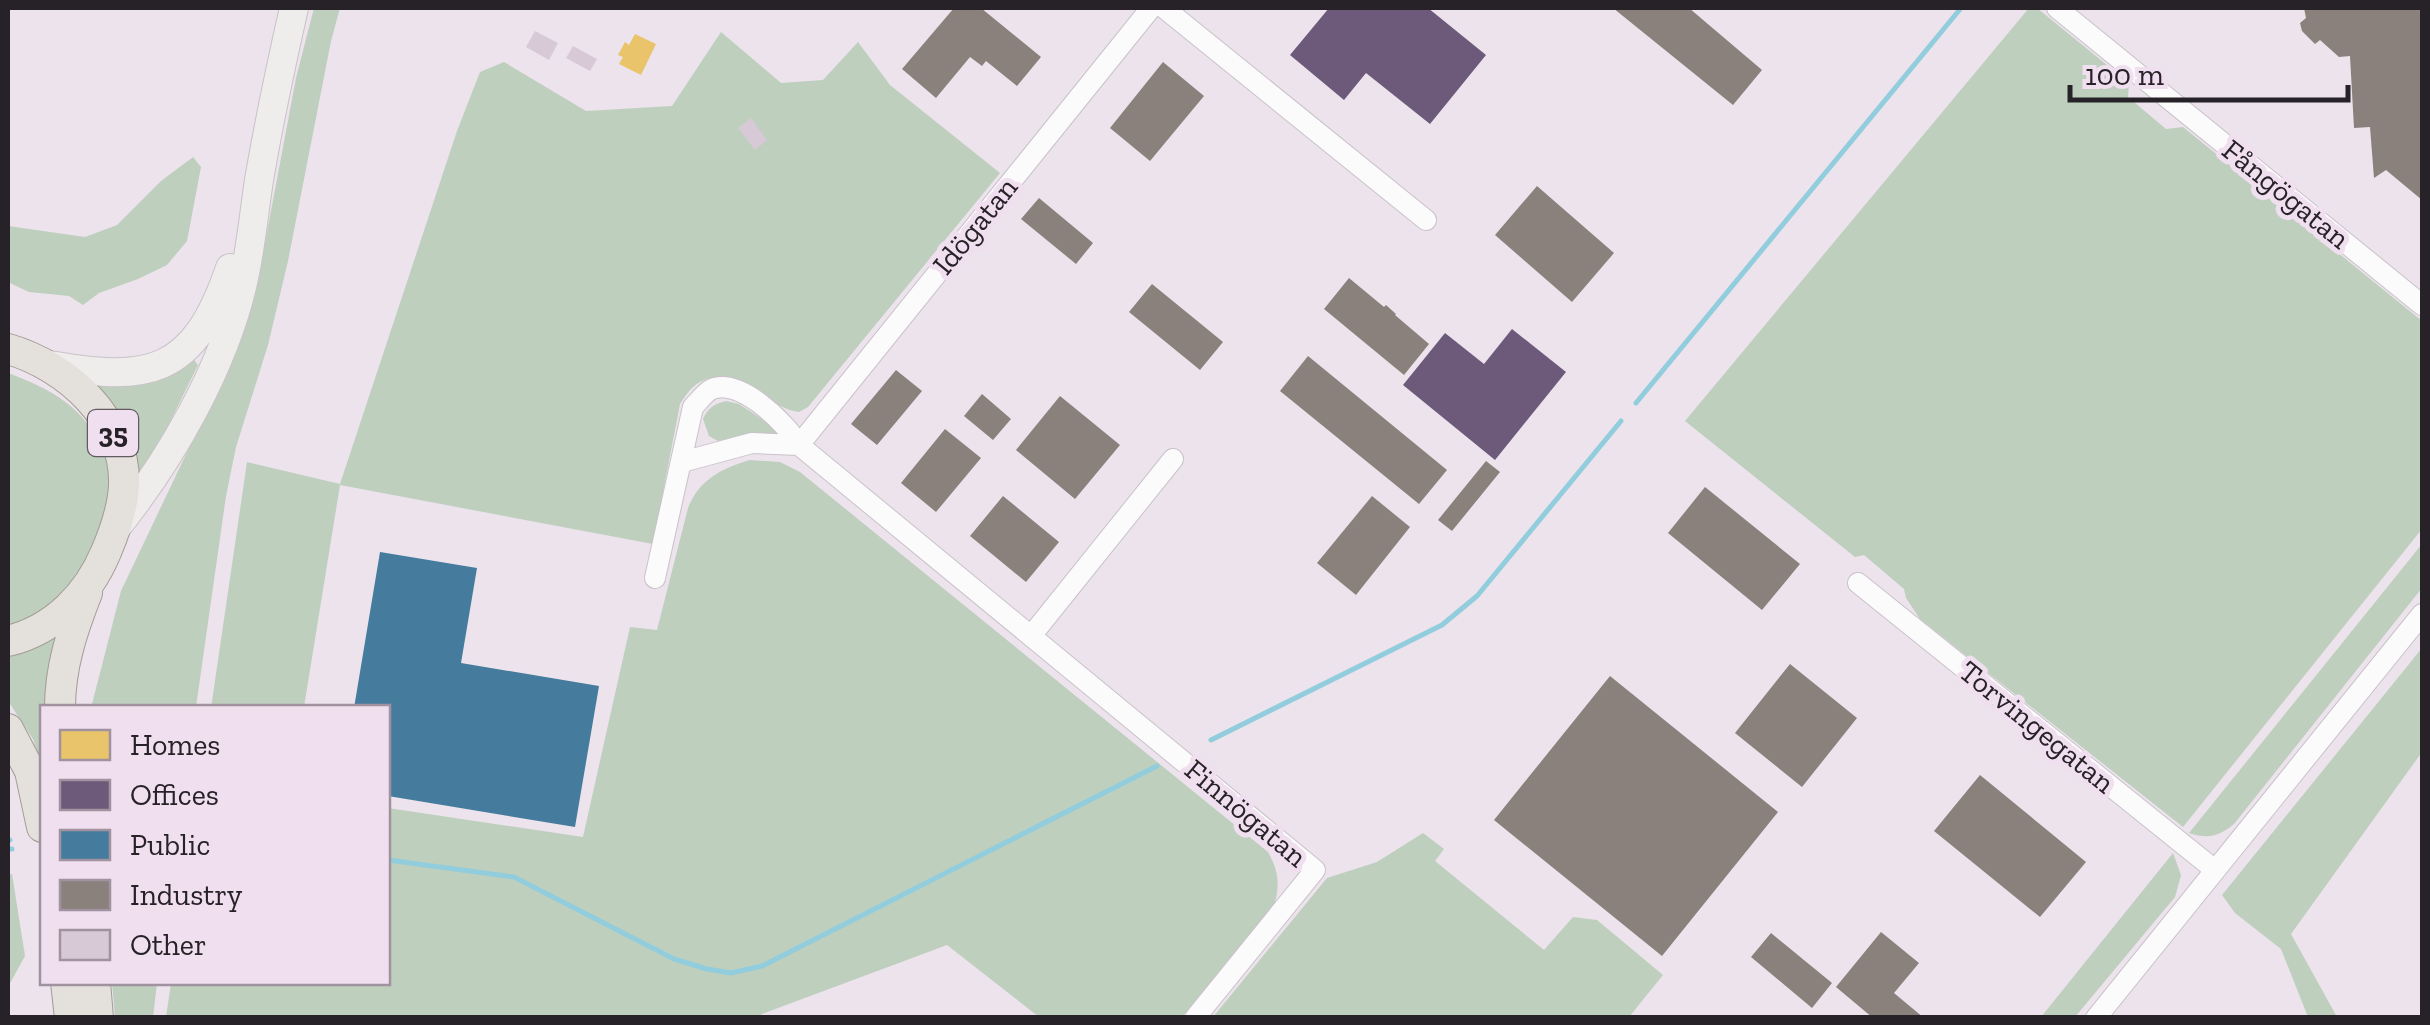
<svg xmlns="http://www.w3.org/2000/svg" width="2430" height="1025" viewBox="0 0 2430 1025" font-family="'Zilla Slab',serif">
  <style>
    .green { fill: #becfbe }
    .homes { fill: #e9c46a }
    .offices { fill: #6d597a }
    .public { fill: #457b9d }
    .industry { fill: #8a817c }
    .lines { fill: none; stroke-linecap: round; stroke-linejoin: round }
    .stream { stroke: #91cddd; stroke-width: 5 }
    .building { fill: #d8c9d7 }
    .street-casing { stroke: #c9c2c9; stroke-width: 22 }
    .secondary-casing { stroke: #c9c2c9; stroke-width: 30 }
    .primary-casing { stroke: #a29a94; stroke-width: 32 }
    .street { stroke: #fcfbfc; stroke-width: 20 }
    .secondary { stroke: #efedec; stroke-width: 28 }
    .primary { stroke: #e4e0db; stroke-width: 30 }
    .labels { text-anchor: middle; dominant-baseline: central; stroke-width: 10; stroke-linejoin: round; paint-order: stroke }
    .shield { fill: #f0dfef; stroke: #635b63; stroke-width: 2.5 }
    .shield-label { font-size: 28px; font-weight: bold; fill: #272227 }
    .street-label { font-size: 30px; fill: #272227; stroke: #f0dfef }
  </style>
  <rect width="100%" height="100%" fill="#ece3ec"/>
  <!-- green -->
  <path class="green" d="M314,8H340L331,41L288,261L268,345L236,447L226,496L196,707L91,708L121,591L238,345L255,296L296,78Z
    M2029,8H2037L2129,83L2128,97L2166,129L2183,127L2422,321V529L2183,827L1920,619L1906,598L1904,589L1864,555L1855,557L1685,421Z
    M721,32L781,83L823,80L858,42L890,85L1000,173L808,407L799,412C766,408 747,369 711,378C696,381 688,391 680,404L653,544L340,485L304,707L211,708L247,462L340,484L457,131L480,72L504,62L586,111L672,106Z
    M193,157L201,167L187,241L167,265L138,279L99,293L83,305L69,296L29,292L8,282V226L85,237L117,225L161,181Z
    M192,357L198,365L138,487L89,382C136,391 154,384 192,357Z
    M8,373C51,389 87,408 104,454C110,470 112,489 108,507C105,516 101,526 98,536C92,553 78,584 65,596C48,611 26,623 8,635Z
    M726,401L739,404L777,429L780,435L748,434L718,441L709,436L703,419C708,408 714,404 726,401Z
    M750,460L780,462L800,472L1268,852C1278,870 1280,882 1275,903L1182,1017H1039L947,945L762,1014L759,1017H166L171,983L388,982V808L583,837L630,627L657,630L688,508C699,480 722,468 750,460Z
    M2422,544V588L2234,824C2218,837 2208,839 2189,833Z
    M60,633L45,707L42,708V766L33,739L8,701V658Z
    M2422,648V752L2291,934L2337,1017H2308L2281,949L2235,913L2222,895Z
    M1423,833L1444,849L1435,861L1544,950L1573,917L1597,920L1663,975L1629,1017H1213L1327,878L1377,862Z
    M2173,853L2181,875L2175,897L2075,1017H2041Z
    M12,874L25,956L8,987V875Z
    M112,983H157L153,1017H115Z"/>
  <!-- homes -->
  <path class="homes" d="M635,34L656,44L641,75L619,64L623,57L618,55L625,42L629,45Z"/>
  <!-- offices -->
  <path class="offices" d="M1329,8H1428L1486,55L1430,124L1366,73L1344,100L1290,55Z
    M1512,329L1566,372L1495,460L1403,385L1445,333L1484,364Z"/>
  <!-- public -->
  <path class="public" d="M380,552L477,568L461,663L599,686L575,827L388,796V708H354Z"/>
  <!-- industry -->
  <path class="industry" d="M954,8H981L1041,57L1017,86L986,61L982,66L970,57L936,98L902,69Z
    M1613,8H1689L1762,70L1733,105Z
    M2304,8H2422V200L2386,170L2374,178L2370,127L2354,128L2350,56L2339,57L2320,40L2315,44L2302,31L2300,23L2306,18Z
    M1163,62L1204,96L1150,161L1110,128Z
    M1537,186L1614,253L1572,302L1495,235Z
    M1039,198L1093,243L1076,264L1021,219Z
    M1349,278L1384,307L1386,305L1396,314L1395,315L1429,344L1404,375L1324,309Z
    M1152,284L1223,342L1200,370L1129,312Z
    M1308,356L1447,470L1419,504L1280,391Z
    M896,370L922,391L877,445L851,424Z
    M982,394L1011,419L993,440L964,416Z
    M1060,396L1120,445L1075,499L1016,450Z
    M945,429L981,458L936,512L901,483Z
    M1486,461L1500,472L1452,531L1438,520Z
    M1705,487L1800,564L1762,610L1668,533Z
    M1003,496L1059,542L1026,582L970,536Z
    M1372,496L1410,527L1356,595L1317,563Z
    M1790,664L1857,718L1802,787L1735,733Z
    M1610,676L1778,812L1662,956L1494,820Z
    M1980,775L2086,862L2040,917L1934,831Z
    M1881,932L1919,963L1894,993L1924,1018H1873L1836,987Z
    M1771,933L1832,983L1812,1008L1751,957Z"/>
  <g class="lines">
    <!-- stream -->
    <path class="stream" d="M1636,403L1961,8
      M1211,740L1442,625L1477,596L1621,421
      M8,841L10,840
      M8,849H12
      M388,860L514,877L674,959L707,969L731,973L762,966L1157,766"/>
  </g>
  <!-- building -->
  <path class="building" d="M535,31L558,43L549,60L526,47Z
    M573,46L597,59L590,71L566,58Z
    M751,118L767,140L755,150L738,128Z"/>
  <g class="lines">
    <!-- street casing -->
    <g class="street-casing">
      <path id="street" d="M1164,8L1426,220
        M2057,8L2422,305
        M799,445L1151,8
        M682,462L752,443L799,445
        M655,578L693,407C698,402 704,394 710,390C738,375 786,423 799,445L1315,870L1195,1018
        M1858,583L2215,870
        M1031,636L1173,459
        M2096,1018L2422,614"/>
    </g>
    <!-- secondary casing -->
    <g class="secondary-casing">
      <path id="secondary" d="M44,364C149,383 193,376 230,268
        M116,528C171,459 225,366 244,278C251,246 254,213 259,180C269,122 281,65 294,8"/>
    </g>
    <!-- primary casing -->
    <g class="primary-casing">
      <path id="primary" d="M8,349C67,366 126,419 124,485C123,508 115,531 106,552C88,595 54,630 8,641
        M60,708C60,667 72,631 87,593
        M8,729L30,771L42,827
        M66,982L70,1018
        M95,982L98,1018"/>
    </g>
    <!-- street -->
    <use href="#street" class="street"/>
    <!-- secondary -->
    <use href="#secondary" class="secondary"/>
    <!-- primary -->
    <use href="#primary" class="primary"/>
  </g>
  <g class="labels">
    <!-- shield labels -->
    <rect class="shield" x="88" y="410" width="50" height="46" rx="8"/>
    <g class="shield-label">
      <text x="113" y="433">35</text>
    </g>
    <!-- street labels -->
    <g class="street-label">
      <text transform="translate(2286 194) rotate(39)">Fångögatan</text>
      <text transform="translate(975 226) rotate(-51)">Idögatan</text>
      <text transform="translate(2037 727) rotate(39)">Torvingegatan</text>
      <text transform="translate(1246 813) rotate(40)">Finnögatan</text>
    </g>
  </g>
  <!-- border -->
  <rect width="2430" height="1025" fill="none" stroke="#272227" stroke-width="20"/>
  <!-- legend -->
  <rect x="40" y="705" width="350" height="280" fill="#f0dfef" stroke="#a0939f" stroke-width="2.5"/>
  <rect x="60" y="730" width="50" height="30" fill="#e9c46a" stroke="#a0939f" stroke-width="2.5"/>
  <text x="130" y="755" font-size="30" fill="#272227">Homes</text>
  <rect x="60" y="780" width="50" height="30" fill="#6d597a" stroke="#a0939f" stroke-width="2.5"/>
  <text x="130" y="805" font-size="30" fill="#272227">Offices</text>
  <rect x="60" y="830" width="50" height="30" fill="#457b9d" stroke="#a0939f" stroke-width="2.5"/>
  <text x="130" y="855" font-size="30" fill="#272227">Public</text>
  <rect x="60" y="880" width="50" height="30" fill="#8a817c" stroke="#a0939f" stroke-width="2.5"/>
  <text x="130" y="905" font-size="30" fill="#272227">Industry</text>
  <rect x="60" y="930" width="50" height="30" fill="#d8c9d7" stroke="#a0939f" stroke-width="2.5"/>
  <text x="130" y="955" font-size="30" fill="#272227">Other</text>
  <!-- scale -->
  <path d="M2070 85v15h278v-15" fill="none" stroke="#272227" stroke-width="5"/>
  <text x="2085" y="85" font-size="30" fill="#272227" stroke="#f0dfef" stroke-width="8" paint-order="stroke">100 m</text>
</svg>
